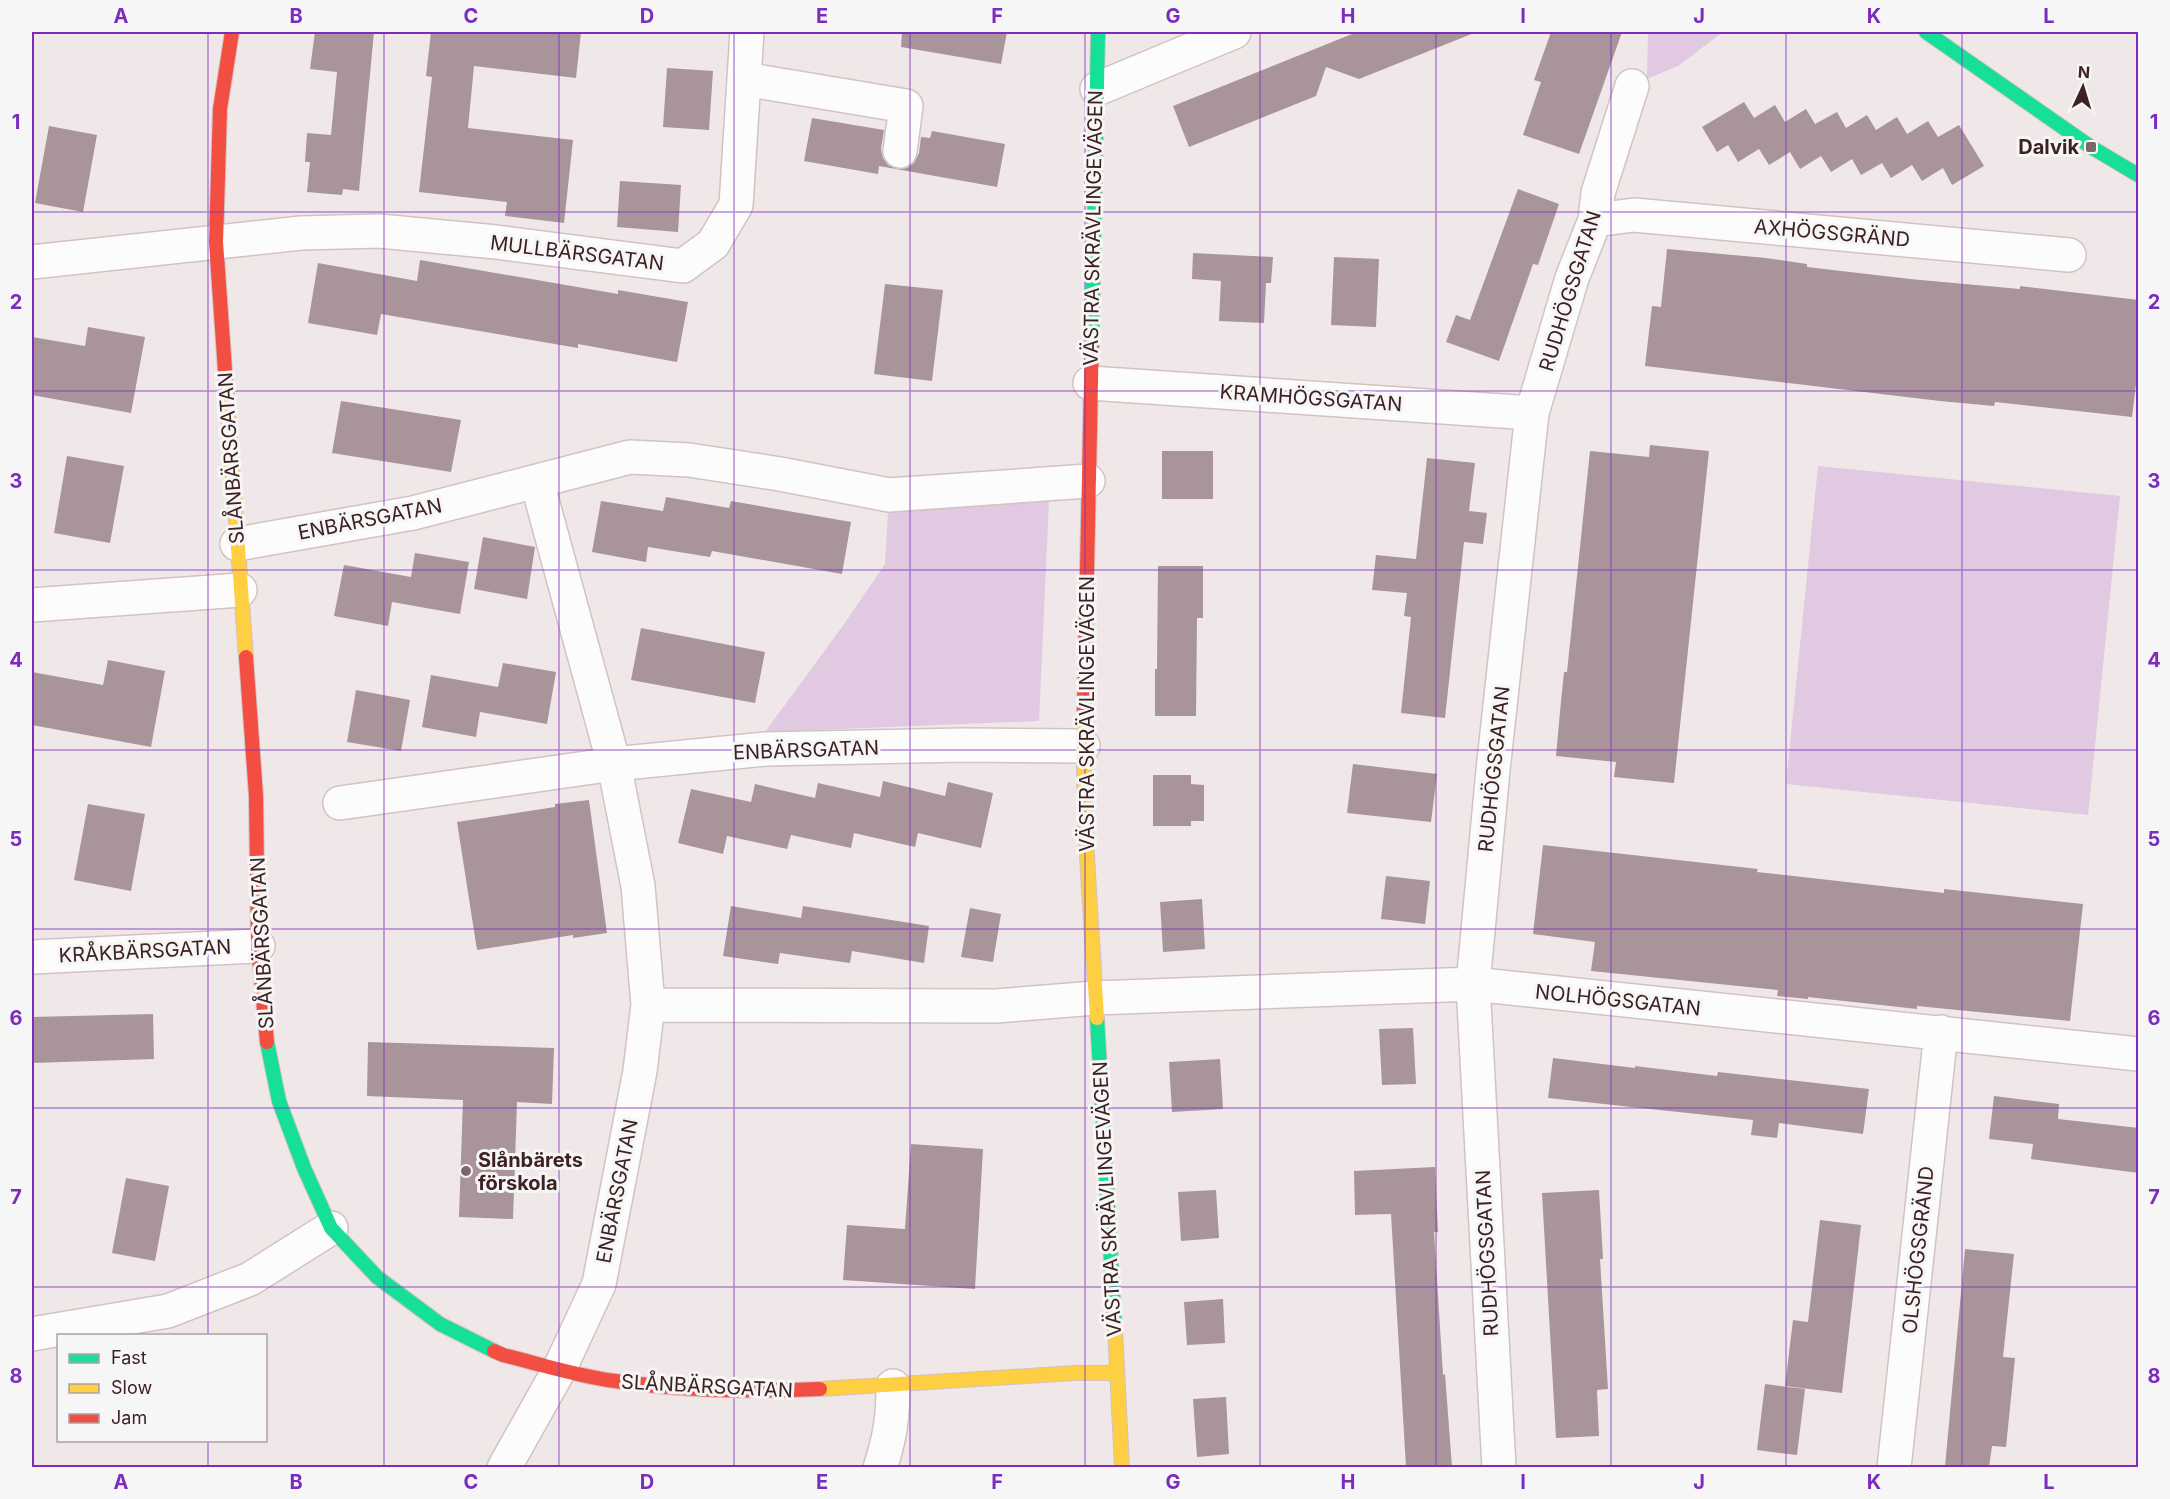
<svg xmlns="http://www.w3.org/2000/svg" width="2170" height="1499" viewBox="0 0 2170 1499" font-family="Inter,sans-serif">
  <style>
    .green { fill: #e0c9e1 }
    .building { fill: #a8949a }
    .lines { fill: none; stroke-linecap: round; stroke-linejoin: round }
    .street-casing { stroke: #d3c2c2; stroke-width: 36 }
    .fast-casing { stroke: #d3c2c2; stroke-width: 16 }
    .slow-casing { stroke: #d3c2c2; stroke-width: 16 }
    .jam-casing { stroke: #d3c2c2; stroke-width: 16 }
    .street { stroke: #fdfcfc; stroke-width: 33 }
    .fast { stroke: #16e098; stroke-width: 14 }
    .slow { stroke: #ffcf43; stroke-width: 14 }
    .jam { stroke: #f24e42; stroke-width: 14 }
    .grid { fill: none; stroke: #7b2cbf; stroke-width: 1.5; stroke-opacity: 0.55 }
    .poi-dot { fill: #7c6768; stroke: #f6f6f6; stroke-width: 2 }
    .labels { text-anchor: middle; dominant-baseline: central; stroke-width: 6; stroke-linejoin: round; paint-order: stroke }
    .poi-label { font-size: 20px; font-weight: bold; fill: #3e2223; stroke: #f6f6f6; text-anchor: end }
    .street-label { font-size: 20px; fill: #3e2223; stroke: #f6f6f6 }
    .neatline { fill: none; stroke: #7b2cbf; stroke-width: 2 }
    .grid-label { font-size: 20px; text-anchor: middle; font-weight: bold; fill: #7b2cbf }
  </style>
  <rect width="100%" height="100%" fill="#f0e8e8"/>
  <!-- green -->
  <path class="green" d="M1648,32H1723L1678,66L1647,79Z
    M1818,466L2120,496L2088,815L1786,784Z
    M1049,500L1039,721L765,732L842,627L885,564L888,512Z"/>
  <!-- building -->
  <path class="building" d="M315,32H374L359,191L343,189L342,195L307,192L310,162H305L307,133L331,135L337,72L310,69Z
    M431,32H581L576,78L474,66L468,128L573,140L564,223L505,216L507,202L419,192L432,77L426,76Z
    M902,32H1007L1001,64L901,47Z
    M1357,32H1474V33L1359,79L1326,67L1316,96L1189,147L1173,106Z
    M1551,32H1622L1579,154L1523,135L1541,82L1534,80Z
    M667,68L713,71L709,130L663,127Z
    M1744,102L1754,118L1775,105L1785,122L1806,109L1815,124L1837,112L1846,128L1867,115L1876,130L1897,117L1907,134L1928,121L1938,137L1959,125L1984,166L1952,185L1943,168L1922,181L1912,165L1891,178L1882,163L1861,175L1852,159L1831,172L1821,156L1800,169L1790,152L1769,165L1759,149L1738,162L1728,145L1717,152L1702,127Z
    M812,118L884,130L881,149L883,158L888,165L897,169L907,168L914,163L919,153L921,137L930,138L932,131L1005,144L997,187L879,166L878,174L804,161Z
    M49,126L97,135L83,212L35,203Z
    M620,181L681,185L678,232L617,227Z
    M1518,189L1559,204L1538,265L1533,264L1499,361L1446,342L1456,315L1470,320Z
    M1667,249L1766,258L1807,264V267L1910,279L2020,289V286L2139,300V360L2132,417L1995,402L1994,406L1940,401L1645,366L1652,306L1661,307Z
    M1193,253L1273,257L1271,283H1266L1264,323L1219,321L1221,281L1192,279Z
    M1334,257L1379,259L1376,327L1331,325Z
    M420,260L618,294V290L688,302L677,362L578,344V348L381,314L377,335L308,323L318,263L417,281Z
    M885,284L943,290L932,381L874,374Z
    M88,327L145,337L131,413L32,395V337L85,346Z
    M341,401L461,420L451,472L332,453Z
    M1650,445L1709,451L1674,783L1614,777L1616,762L1556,756L1561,701L1564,672H1567L1590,451L1649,457Z
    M1162,451H1213V499H1162Z
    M67,456L124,466L110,543L54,533Z
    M1427,458L1475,463L1469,511L1487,513L1483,544L1464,542L1445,718L1401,713L1411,617L1404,616L1407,593L1372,590L1376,555L1416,559Z
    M666,497L729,508L731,501L851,522L842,574L712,551L710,557L648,547L646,562L592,552L601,501L663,511Z
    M483,537L535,547L527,599L474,589Z
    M415,553L469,562L460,614L392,602L388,626L334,616L344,565L411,577Z
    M1158,566H1203V618H1197L1196,716H1155V669H1157Z
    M641,628L765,652L755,703L631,680Z
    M108,660L165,671L151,747L32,725V672L103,685Z
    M503,663L556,672L547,724L480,712L476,737L422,727L431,675L498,687Z
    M356,690L410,700L401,751L347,742Z
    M1353,764L1437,774L1431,822L1347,813Z
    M1153,775H1191V784L1204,785V821H1191V826H1153Z
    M883,781L945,796L948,782L993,793L981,848L918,833L915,847L854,833L851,848L791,835L787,849L727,836L723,854L678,843L691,789L751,802L755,784L815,798L818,783L880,797Z
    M589,800L607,933L573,938V935L477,950L457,822L555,807V804Z
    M88,804L145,814L131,891L74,880Z
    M1543,845L1758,869L1757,872L1944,893V889L2083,904L2070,1021L1917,1006V1009L1808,997V999L1777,996L1778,990L1591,971L1595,942L1533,934Z
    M1386,876L1430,881L1425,924L1381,919Z
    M1202,899L1205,949L1163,952L1160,902Z
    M731,906L801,918L803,906L929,926L924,963L852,951L850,963L780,953L778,964L723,956Z
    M970,908L1001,914L993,962L961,957Z
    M153,1014L154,1059L32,1063V1017Z
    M1413,1028L1416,1084L1382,1085L1379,1029Z
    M368,1042L554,1048L552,1104L517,1102L513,1219L459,1217L463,1100L367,1096Z
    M1553,1058L1635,1068V1066L1717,1076L1718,1072L1869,1089L1863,1134L1779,1123L1777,1138L1751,1135L1753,1120L1548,1098Z
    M1220,1059L1223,1109L1172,1112L1169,1062Z
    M1994,1096L2059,1104L2058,1119L2139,1128V1173L2031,1159L2033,1144L1989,1139Z
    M911,1144L983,1149L975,1289L843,1280L847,1225L905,1229Z
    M1435,1167L1438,1232H1434L1443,1375L1445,1374L1452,1467H1406L1391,1214L1355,1215L1354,1171Z
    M126,1178L169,1186L155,1261L112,1253Z
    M1216,1190L1219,1238L1181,1241L1178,1192Z
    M1599,1190L1603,1259H1600L1608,1389L1597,1390L1599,1436L1556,1438L1542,1193Z
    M1820,1220L1861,1225L1842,1393L1785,1386L1793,1320L1808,1322Z
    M1965,1249L2014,1254L2003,1357L2015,1358L2006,1447L1992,1446L1989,1467H1945Z
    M1223,1299L1225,1343L1187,1345L1184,1302Z
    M1765,1384L1805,1389L1797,1455L1757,1450Z
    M1226,1397L1229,1454L1197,1457L1193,1399Z"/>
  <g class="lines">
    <!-- street casing -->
    <g class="street-casing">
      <path id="street" d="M744,79L906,106L900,151
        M1097,89L1234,32
        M1595,220L1634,215L2069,255
        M32,262L301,233L379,231L496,242L683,266L713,244L736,205L747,32
        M1090,383L1532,413
        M237,544L413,513L630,457L689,460L780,474L889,495L1088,481
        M32,605L240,590
        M340,803L614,764L766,749L962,745L1083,746
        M32,957L258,946
        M648,1005L996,1006L1095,998L1473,984L2138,1054
        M32,1334L168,1311L250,1279L331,1228
        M504,1468L559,1370L599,1284L640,1071L648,1005L638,886L614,764L537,482
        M880,1468C890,1438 893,1417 893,1386
        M1499,1468L1473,984L1493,770L1532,413L1572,278L1595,220L1598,193L1632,86
        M1894,1468L1941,1032"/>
    </g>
    <!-- fast casing -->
    <g class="fast-casing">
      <path id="fast" d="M1926,32L2091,147L2138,175
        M1092,335L1098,32
        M1097,1018L1115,1329
        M267,1042L279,1101L304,1168L331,1228L377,1277L440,1324L494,1351"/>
    </g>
    <!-- slow casing -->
    <g class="slow-casing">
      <path id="slow" d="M226,385L246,657
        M1084,711C1082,814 1091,916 1097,1018
        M1115,1329L1122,1468
        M820,1389L1074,1373H1116"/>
    </g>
    <!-- jam casing -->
    <g class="jam-casing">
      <path id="jam" d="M226,385L216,242L220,109L232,32
        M246,657L256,796L258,946L267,1042
        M1084,711L1092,335
        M494,1351L503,1355C540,1364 577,1376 615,1381C683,1391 752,1392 820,1389"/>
    </g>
    <!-- street -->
    <use href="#street" class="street"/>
    <!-- fast -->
    <use href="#fast" class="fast"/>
    <!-- slow -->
    <use href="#slow" class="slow"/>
    <!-- jam -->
    <use href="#jam" class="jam"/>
  </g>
  <!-- grid -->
  <path class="grid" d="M208,32V1336M384,32V1468M559,32V1468M734,32V1468M910,32V1468M1085,32V1468M1260,32V1468M1436,32V1468M1611,32V1468M1786,32V1468M1962,32V1468M32,212H2138M32,391H2138M32,570H2138M32,750H2138M32,929H2138M32,1108H2138M32,1287H2138M208,1440V1468"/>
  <!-- markers -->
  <g class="poi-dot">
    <rect x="2085" y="141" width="12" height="12" rx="3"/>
    <circle cx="466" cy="1171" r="6"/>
  </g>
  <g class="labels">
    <!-- poi labels -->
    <g class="poi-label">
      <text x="2079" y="147">Dalvik</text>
      <text x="478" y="1160" text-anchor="start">Slånbärets<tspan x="478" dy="23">förskola</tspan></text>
    </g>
    <!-- street labels -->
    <g class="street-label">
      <text transform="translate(1093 228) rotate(-89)">VÄSTRA SKRÄVLINGEVÄGEN</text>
      <text transform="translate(1832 233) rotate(5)">AXHÖGSGRÄND</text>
      <text transform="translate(577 253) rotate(7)">MULLBÄRSGATAN</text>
      <text transform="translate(1570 291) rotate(-73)">RUDHÖGSGATAN</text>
      <text transform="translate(1311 398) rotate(4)">KRAMHÖGSGATAN</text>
      <text transform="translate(231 458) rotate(-94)">SLÅNBÄRSGATAN</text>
      <text transform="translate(370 519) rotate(-11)">ENBÄRSGATAN</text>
      <text transform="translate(1087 714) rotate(-90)">VÄSTRA SKRÄVLINGEVÄGEN</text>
      <text transform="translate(806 750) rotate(-2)">ENBÄRSGATAN</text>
      <text transform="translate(1494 769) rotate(-84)">RUDHÖGSGATAN</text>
      <text transform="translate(262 943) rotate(-93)">SLÅNBÄRSGATAN</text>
      <text transform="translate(145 951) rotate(-3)">KRÅKBÄRSGATAN</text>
      <text transform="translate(1618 1000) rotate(6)">NOLHÖGSGATAN</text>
      <text transform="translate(617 1191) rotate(-79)">ENBÄRSGATAN</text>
      <text transform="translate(1107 1199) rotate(-93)">VÄSTRA SKRÄVLINGEVÄGEN</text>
      <text transform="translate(1918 1250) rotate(-84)">OLSHÖGSGRÄND</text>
      <text transform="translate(1487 1253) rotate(-93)">RUDHÖGSGATAN</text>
      <text transform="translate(707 1386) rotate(3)">SLÅNBÄRSGATAN</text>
    </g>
  </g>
  <!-- border -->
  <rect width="2170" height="1499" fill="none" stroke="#f6f6f6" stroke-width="66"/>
  <!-- legend -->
  <rect x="57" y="1334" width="210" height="108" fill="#f6f6f6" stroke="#aca1a2" stroke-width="1.5"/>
  <rect x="69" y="1354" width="30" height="9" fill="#16e098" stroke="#aca1a2" stroke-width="1.5"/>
  <text x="111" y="1364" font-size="18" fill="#3e2223">Fast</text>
  <rect x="69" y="1384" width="30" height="9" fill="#ffcf43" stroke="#aca1a2" stroke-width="1.5"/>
  <text x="111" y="1394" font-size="18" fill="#3e2223">Slow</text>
  <rect x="69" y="1414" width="30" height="9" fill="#f24e42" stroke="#aca1a2" stroke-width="1.5"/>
  <text x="111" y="1424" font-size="18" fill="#3e2223">Jam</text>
  <!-- north arrow -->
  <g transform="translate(2083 87) rotate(4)" stroke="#f6f6f6" stroke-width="4.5" paint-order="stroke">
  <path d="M0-4.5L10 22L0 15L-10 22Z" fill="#3e2223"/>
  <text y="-9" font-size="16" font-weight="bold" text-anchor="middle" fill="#3e2223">N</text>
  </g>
  <rect x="33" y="33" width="2104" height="1433" class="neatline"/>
  <g class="grid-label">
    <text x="121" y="23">A</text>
    <text x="296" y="23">B</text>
    <text x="471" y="23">C</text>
    <text x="647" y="23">D</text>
    <text x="822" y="23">E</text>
    <text x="997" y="23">F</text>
    <text x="1173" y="23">G</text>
    <text x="1348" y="23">H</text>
    <text x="1523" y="23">I</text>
    <text x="1699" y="23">J</text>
    <text x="1874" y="23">K</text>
    <text x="2049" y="23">L</text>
    <text x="16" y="129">1</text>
    <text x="2154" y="129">1</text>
    <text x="16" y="309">2</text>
    <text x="2154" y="309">2</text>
    <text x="16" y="488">3</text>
    <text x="2154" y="488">3</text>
    <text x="16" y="667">4</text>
    <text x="2154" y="667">4</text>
    <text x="16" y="846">5</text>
    <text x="2154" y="846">5</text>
    <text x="16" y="1025">6</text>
    <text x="2154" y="1025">6</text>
    <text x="16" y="1204">7</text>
    <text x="2154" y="1204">7</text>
    <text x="16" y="1383">8</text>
    <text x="2154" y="1383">8</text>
    <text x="121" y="1489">A</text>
    <text x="296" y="1489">B</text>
    <text x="471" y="1489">C</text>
    <text x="647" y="1489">D</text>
    <text x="822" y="1489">E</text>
    <text x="997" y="1489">F</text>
    <text x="1173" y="1489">G</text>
    <text x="1348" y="1489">H</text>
    <text x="1523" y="1489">I</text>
    <text x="1699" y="1489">J</text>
    <text x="1874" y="1489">K</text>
    <text x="2049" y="1489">L</text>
  </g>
</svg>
